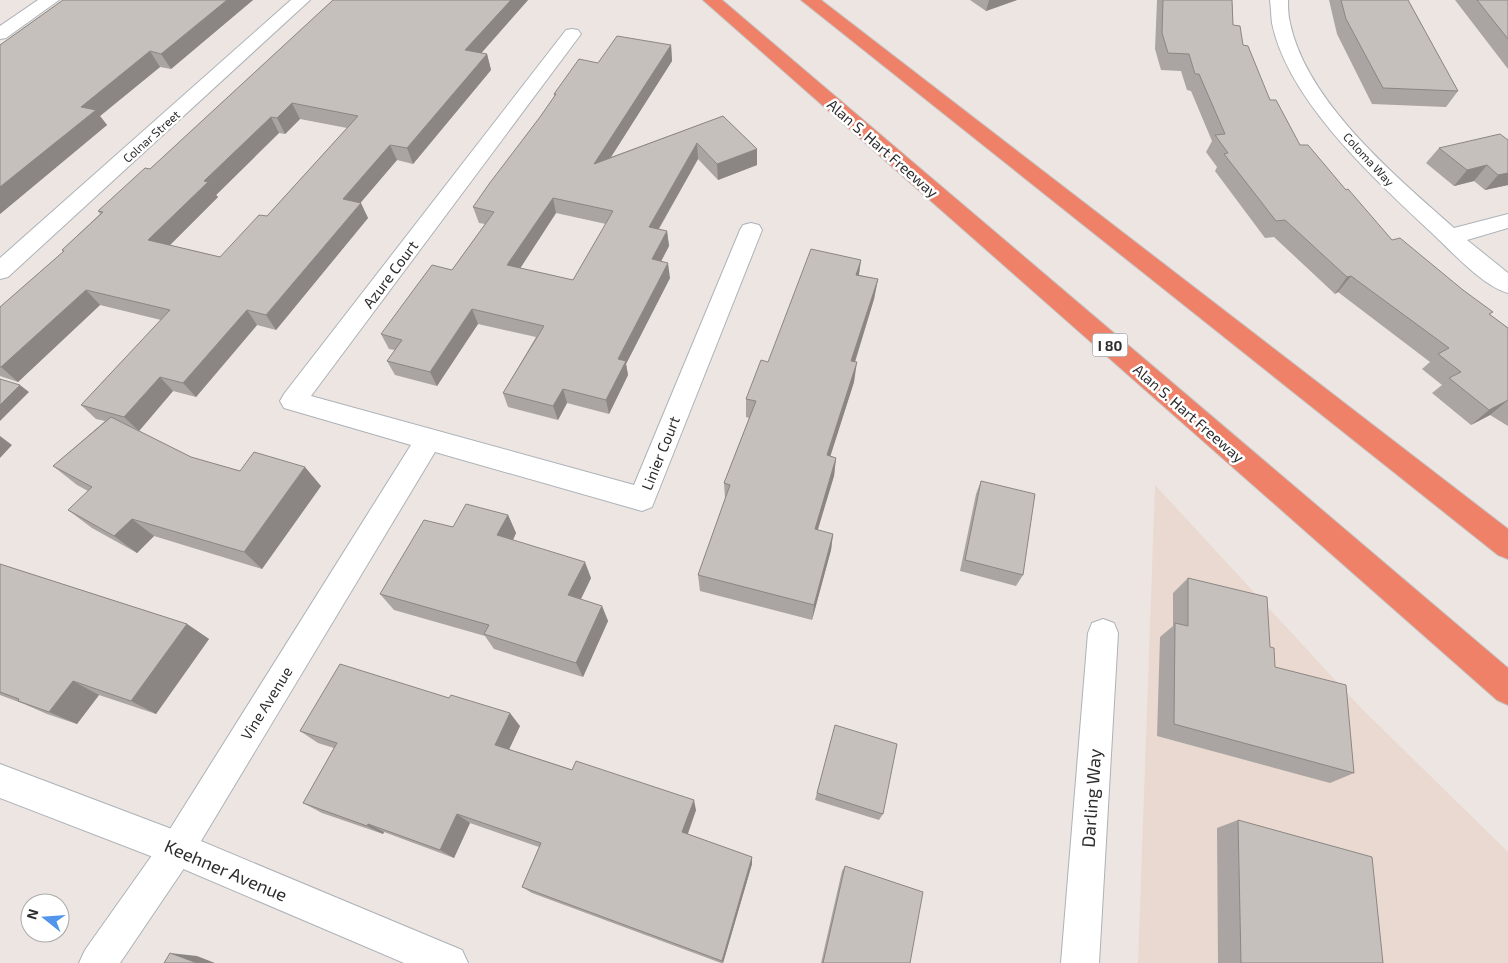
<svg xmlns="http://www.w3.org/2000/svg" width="1508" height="963" viewBox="0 0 1508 963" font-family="'Exo 2',sans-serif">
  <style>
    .education { fill: #e9d9d0 }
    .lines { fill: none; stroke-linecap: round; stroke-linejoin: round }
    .minor-casing { stroke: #adb2b8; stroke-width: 2 }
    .tertiary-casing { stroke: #adb2b8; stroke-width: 2 }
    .motorway-casing { stroke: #c4c4c4; stroke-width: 2 }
    .minor { fill: #fff; fill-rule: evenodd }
    .tertiary { fill: #fff; fill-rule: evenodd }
    .motorway { fill: #f08169; fill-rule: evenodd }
    .wall { fill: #aaa5a2; fill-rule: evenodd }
    .shaded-wall { fill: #8b8684 }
    .building { fill: #c6c0bc; stroke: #8b8684; fill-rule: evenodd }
    .labels { text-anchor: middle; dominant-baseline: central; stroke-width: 5; stroke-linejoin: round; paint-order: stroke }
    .far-street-label { font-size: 12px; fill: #2d2d2d; stroke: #fff }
    .shield { fill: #fff; stroke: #6c6c6c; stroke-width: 1 }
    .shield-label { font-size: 14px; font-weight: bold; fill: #2d2d2d }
    .street-label { font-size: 15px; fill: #2d2d2d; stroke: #fff }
    .near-street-label { font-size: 18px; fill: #2d2d2d; stroke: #fff }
  </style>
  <rect width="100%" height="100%" fill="#ede5e1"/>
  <!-- education -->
  <path class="education" d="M1155,485L1361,708L1508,852V963H1138Z"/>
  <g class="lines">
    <!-- minor casing -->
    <g class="minor-casing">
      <path id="minor" d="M38,0H59L6,38L0,39V26Z
        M291,0H310L8,277L0,279V258Z
        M1270,0H1288C1288,8 1288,15 1290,23C1307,103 1396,176 1454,228L1508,214V228L1467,240L1508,273V293C1483,286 1453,253 1434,235C1377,181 1288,102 1272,23C1271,15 1271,8 1270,0Z
        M572,29L578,30L581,34L578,38L311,396L634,485L740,230L743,225L751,223L759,225L762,230L652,507L642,511L435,452L189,861L120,963H79L85,950L165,837L411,445L284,408L280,401L284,394L566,30Z
        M1103,619L1114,623L1118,633L1099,963H1061L1088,633L1092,623Z"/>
    </g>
    <!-- tertiary casing -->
    <g class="tertiary-casing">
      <path id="tertiary" d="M0,764L177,831L462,950L468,963H404L174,865L0,798Z"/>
    </g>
    <!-- motorway casing -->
    <g class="motorway-casing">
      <path id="motorway" d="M703,0H722L1508,668V705L1497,700Z
        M801,0H821L1508,529V559L1498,555Z"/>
    </g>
    <!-- minor -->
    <use href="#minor" class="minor"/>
    <!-- tertiary -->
    <use href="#tertiary" class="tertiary"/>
    <!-- motorway -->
    <use href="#motorway" class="motorway"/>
  </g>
  <!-- wall -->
  <path class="wall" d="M63,0H253L171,69L160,67L100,116L107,125L0,214V45Z
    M333,0H528L481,53L487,54L491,70L413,164L397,160L360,203L368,218L276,330L257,325L196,397L173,391L139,431L191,457L240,471L321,486L262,569L154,536L137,553L92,528L68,510L88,491L77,485L53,466L105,421L96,419L81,405L161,320L100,305L18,382L0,376V307L63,252L62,250L100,214L98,211L150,169ZM300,119L347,128L267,216L220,257L170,245L218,197L216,195L279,133L285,134Z
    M970,0H1017L986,11Z
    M1157,0H1232L1233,25L1270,100L1300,145L1346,190L1392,240L1508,328V426L1490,415L1471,425L1432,393L1442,385L1422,369L1430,362L1338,292L1335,294L1274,237L1265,238L1215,171L1217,167L1206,152L1212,141L1191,91L1187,90L1181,71L1161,70L1155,49Z
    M1329,0H1408L1458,91L1446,107L1372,104L1337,34Z
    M1455,0H1508V69Z
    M671,45L672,61L611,157L723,116L757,149V165L718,180L698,159L659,229L667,231L669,246L661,261L670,278L626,364L628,375L609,414L567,403L558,420L508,407L503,393L536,337L478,324L437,386L395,375L387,361L395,350L389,349L381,334L452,270L485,224L479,223L473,207L540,117L554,97V94L598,63ZM556,213L606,224L573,280L520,268Z
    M1508,140V185L1485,190L1474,181L1454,186L1426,163L1439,148Z
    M861,260L859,275L878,279L874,299L855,362L854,382L830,456L836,458L834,476L817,530L833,534L831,550L812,620L700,591L698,575L725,499L724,483L749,418L746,417V399L768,362Z
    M981,481L1023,575L1016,586L960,571L976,494Z
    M508,515L516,533L513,540L591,578L581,599L602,606L608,621L583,677L494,649L485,636L394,610L380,594L453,527Z
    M0,564L187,624L209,639L156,714L99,695L77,724L47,714L24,704L0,695Z
    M1188,578L1270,647L1275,667L1354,773L1330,783L1157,736L1160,637L1173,626V593Z
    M835,725L883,814L879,820L815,800Z
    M520,726L509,749L696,810L688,834L752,857V864L723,963H721L532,893L522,887L539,847L470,823L454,858L384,832L383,834L322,813L303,803L334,748L318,743L300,731Z
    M1238,820L1383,963H1218L1217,828Z
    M845,866L910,963H821L842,871Z"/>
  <!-- shaded-wall -->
  <path class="shaded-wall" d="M227,0H253L171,69L161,54Z
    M511,0H528L470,66L465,50Z
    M989,0H1017L986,11Z
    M671,45L672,61L597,179L594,164Z
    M150,51L160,67L100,116L107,125L0,214V187L81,107Z
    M487,54L491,70L413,164L407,148Z
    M292,103L300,119L285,134L277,118Z
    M271,117L279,133L216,195L218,197L159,256L148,240L204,181Z
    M697,143L698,159L651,242L649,227Z
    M390,145L397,160L351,214L343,199Z
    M757,149V165L718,180L717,164Z
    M1487,165L1474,181L1454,186L1467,170Z
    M1508,173V185L1485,190L1498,175Z
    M553,198L556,213L512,281L507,265Z
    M361,203L368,218L276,330L266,315Z
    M667,231L669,246L654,275L652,259Z
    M861,260L858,280L856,275Z
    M668,263L670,278L626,364L628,375L609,414L606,400L618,359Z
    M1351,276L1338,292L1335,294L1347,277Z
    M878,279L874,299L849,381L851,361Z
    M86,290L100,305L18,382L1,367Z
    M472,309L478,324L437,386L430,372Z
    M247,310L257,325L196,397L183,383Z
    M857,362L854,382L825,473L827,455Z
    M160,377L173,391L139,431L124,417Z
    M20,385L29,392L0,421V405Z
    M563,389L567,403L558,420L553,406Z
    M1508,400L1490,415L1471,425L1489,410Z
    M0,436L12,445L0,458Z
    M836,458L834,476L813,546L815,529Z
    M305,467L321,486L262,569L244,552Z
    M508,515L516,533L507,553L497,535Z
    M132,519L154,536L137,553L114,536Z
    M833,534L831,550L812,620L814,605Z
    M585,562L591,578L575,611L568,595Z
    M602,606L608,621L583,677L576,663Z
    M187,624L209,639L156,714L131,701Z
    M73,681L99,695L77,724L49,712Z
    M510,713L520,726L506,756L495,745Z
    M694,800L696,810L685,841L682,832Z
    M457,814L470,823L454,858L440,850Z
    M368,824L384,832L383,834L367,826Z
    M752,857V864L723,963L722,961Z
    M170,953L197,956L215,963H197Z"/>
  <!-- building -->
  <path class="building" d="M63,0H227L161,54L150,51L81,107L96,110L0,187V45Z
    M333,0H511L465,50L487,54L407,148L390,145L343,199L361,203L266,315L247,310L183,383L160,377L124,417L81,405L170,310L86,290L1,367H0V307L64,251L62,250L103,212L98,211L145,168L150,169ZM292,103L358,116L267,216L259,215L220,257L148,240L208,182L204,181L271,117L277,118Z
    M1163,0H1232L1233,25L1240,26L1243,45L1248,46L1270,100H1276L1300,145H1308L1346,190L1348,189L1392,240L1400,238L1463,290L1493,312L1489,314L1508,328V400L1489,410L1449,378L1461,372L1438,354L1449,348L1351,276L1347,277L1285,220L1276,221L1224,154L1228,153L1215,135L1225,134L1199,74H1195L1189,54L1168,53L1162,33Z
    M1341,0H1408L1458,91L1383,88L1346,19Z
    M1477,0H1508V39Z
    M617,36L671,45L594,164L723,116L757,149L717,164L697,143L649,227L667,231L652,259L668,263L618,359L626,361L606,400L563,389L553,406L503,393L544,326L472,309L430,372L387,361L402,340L381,334L432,265L452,270L494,212L473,207L489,184L540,117L556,94H554L579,59L598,63ZM553,198L613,211L573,280L507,265Z
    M1500,134L1508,140V173L1498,175L1487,165L1467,170L1439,148Z
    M811,249L861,260L856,275L878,279L851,361L857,362L827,455L836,458L815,529L833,534L814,605L698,575L730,485L724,483L756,401L746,399L761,360L768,362Z
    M0,379L20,385L0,405Z
    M111,417L191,457L240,471L254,452L305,467L244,552L132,519L114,536L68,510L92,487L53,466Z
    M981,481L1035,494L1023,575L965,560Z
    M466,504L508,515L497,535L585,562L568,595L602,606L576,663L484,634L489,625L380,594L424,520L453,527Z
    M0,564L187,624L131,701L73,681L49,712L18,701L19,699L0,692Z
    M1188,578L1267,597L1270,647L1274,648L1275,667L1346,685L1354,773L1174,724L1175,623L1188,626Z
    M340,664L449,698L451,695L510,713L495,745L572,770L576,761L694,800L682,832L752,857L722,961L522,887L541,843L457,814L440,850L368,824L367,826L303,803L337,743L300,731Z
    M835,725L897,744L883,814L817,793Z
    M1238,820L1372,857L1383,963H1241Z
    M845,866L923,892L910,963H823Z
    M170,953L197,963H164Z"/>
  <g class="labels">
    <!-- far-street labels -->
    <g class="far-street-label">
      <text transform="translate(151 136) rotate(-42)">Colnar Street</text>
      <text transform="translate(1369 159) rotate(47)">Coloma Way</text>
    </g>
    <!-- shield labels -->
    <rect class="shield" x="1092.5" y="333.5" width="35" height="23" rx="4"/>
    <g class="shield-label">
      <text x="1110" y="345">I 80</text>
    </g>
    <!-- street labels -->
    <g class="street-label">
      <text transform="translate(883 148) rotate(41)">Alan S. Hart Freeway</text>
      <text transform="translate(390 274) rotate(-53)">Azure Court</text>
      <text transform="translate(1189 413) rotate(41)">Alan S. Hart Freeway</text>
      <text transform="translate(660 453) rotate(-68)">Linier Court</text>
      <text transform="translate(266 703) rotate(-58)">Vine Avenue</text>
    </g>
    <!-- near-street labels -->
    <g class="near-street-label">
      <text transform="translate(1091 798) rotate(-86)">Darling Way</text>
      <text transform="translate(226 870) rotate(23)">Keehner Avenue</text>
    </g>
  </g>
  <!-- north arrow -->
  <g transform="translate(45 918) rotate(287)"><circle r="24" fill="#ffffff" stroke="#ababab"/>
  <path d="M0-4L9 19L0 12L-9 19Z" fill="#5295ea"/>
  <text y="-8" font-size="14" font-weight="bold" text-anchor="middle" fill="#2d2d2d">N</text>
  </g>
</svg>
